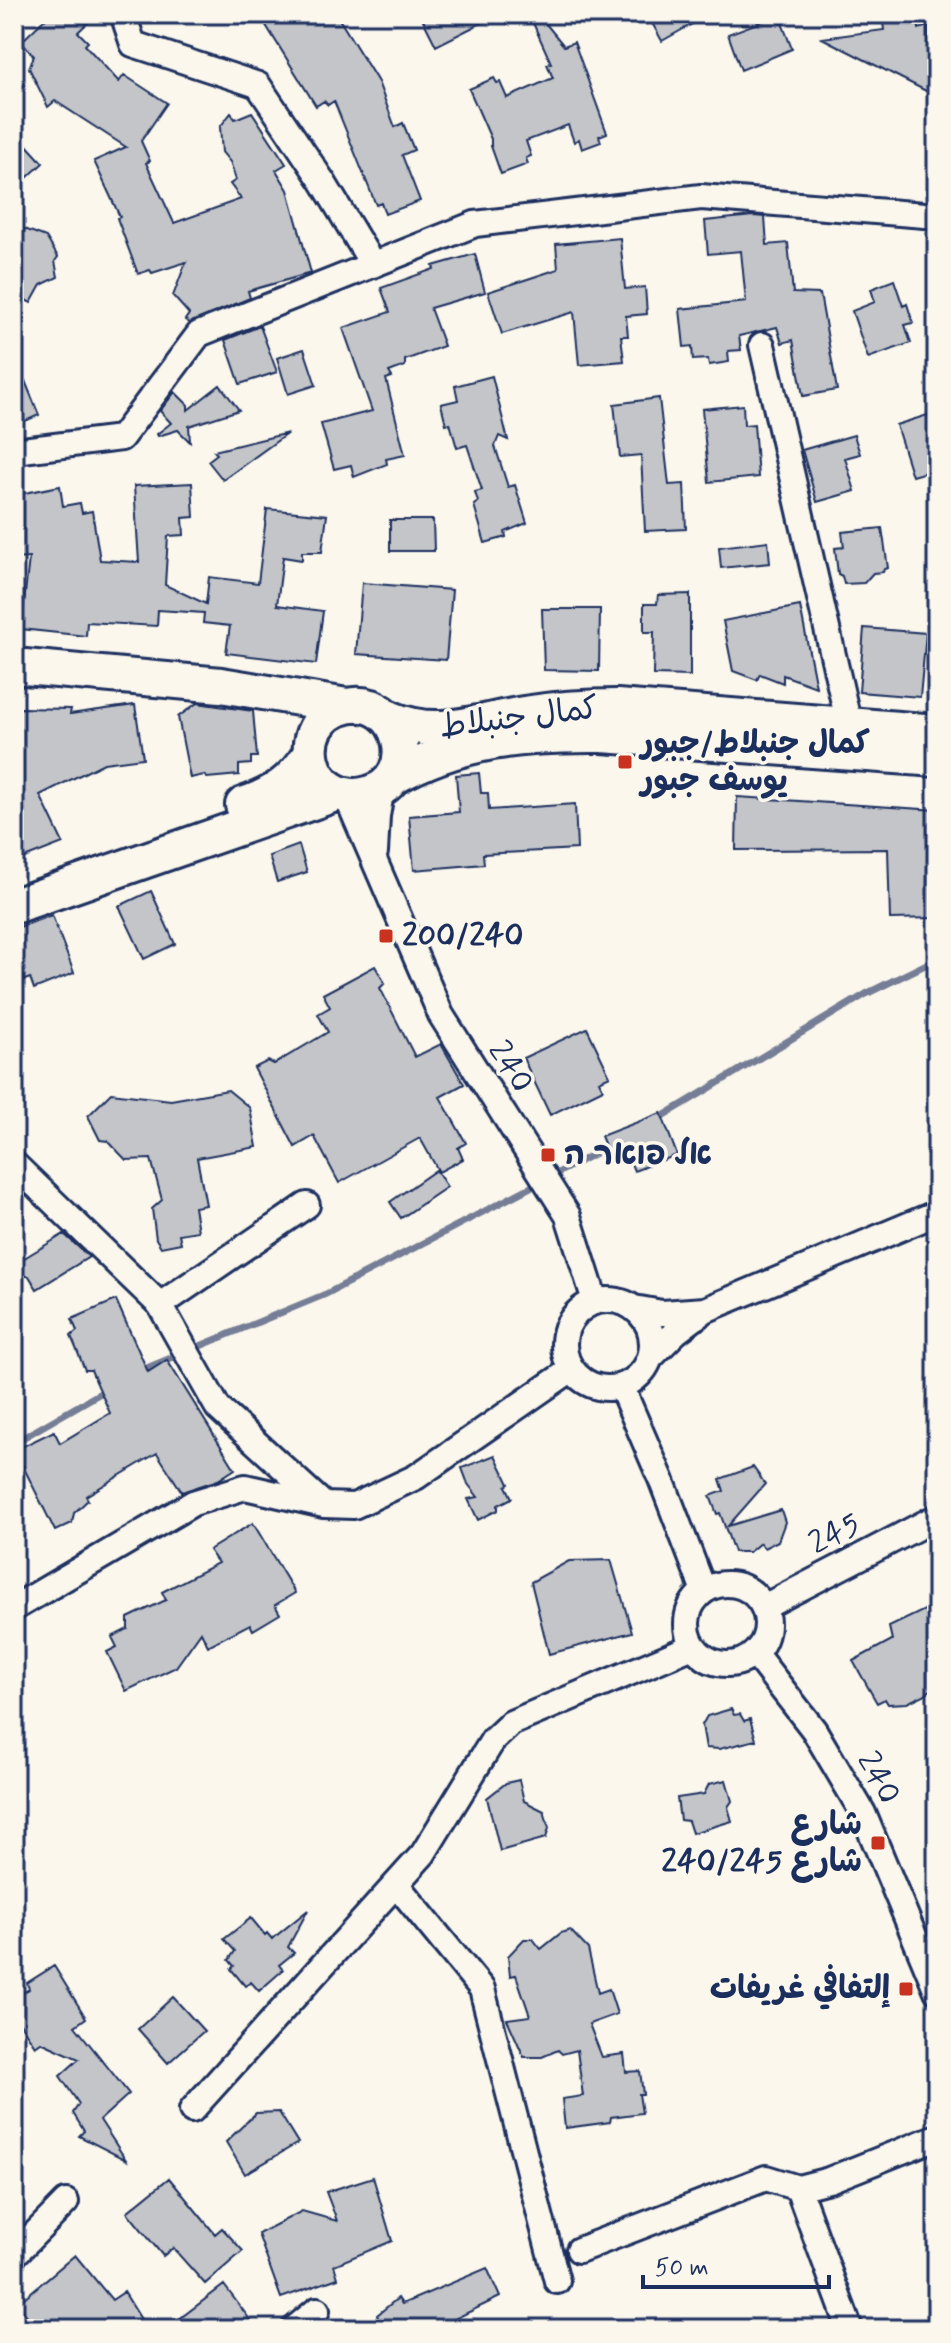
<svg xmlns="http://www.w3.org/2000/svg" width="951" height="2343" viewBox="0 0 951 2343" font-family="Mynerve,'Playpen Sans Arabic','Playpen Sans Hebrew',sans-serif">
  <style>
    .lines { fill: none; stroke-linecap: round; stroke-linejoin: round }
    .stream { stroke: #747e96; stroke-width: 7 }
    .building { fill: #c3c5c9; stroke: #1b2f5e; stroke-width: 2 }
    .street-casing { stroke: #1b2f5e; stroke-width: 30 }
    .secondary-casing { stroke: #1b2f5e; stroke-width: 40 }
    .street { stroke: #fbf7ec; stroke-width: 24 }
    .secondary { stroke: #fbf7ec; stroke-width: 34 }
    .poi-dot { fill: #c8321e; stroke: #fbf7ec; stroke-width: 3 }
    .labels { text-anchor: middle; dominant-baseline: central; stroke-width: 7; stroke-linejoin: round; paint-order: stroke }
    .street-label { font-size: 32px; fill: #1b2f5e; stroke: #fbf7ec }
    .poi-label { font-size: 32px; font-weight: bold; fill: #1b2f5e; stroke: #fbf7ec; text-anchor: start }
  </style>
  <rect width="100%" height="100%" fill="#fbf7ec"/>
  <filter id="ink" filterUnits="userSpaceOnUse"><feTurbulence type="fractalNoise" baseFrequency=".0125" numOctaves="2"/><feDisplacementMap in="SourceGraphic" scale="16" xChannelSelector="R" yChannelSelector="G"/><feConvolveMatrix kernelMatrix="1 2 1 2 8 2 1 2 1" color-interpolation-filters="sRGB"/></filter>
  <g filter="url(#ink)">
    <g class="lines">
      <!-- stream -->
      <path class="stream" d="M655,1121L866,994L937,959
        M137,1372L326,1294L613,1144
        M14,1443L109,1388"/>
    </g>
    <!-- building -->
    <path class="building" d="M50,14H97L78,32L88,42L85,45L119,82L124,75L167,103L141,141L150,161L146,163L174,223L241,199L230,184L236,180L230,162L222,152L220,127L231,113L235,119L252,112L286,164L276,170L288,190L311,273L248,291L250,298L190,323L185,320L189,314L173,296L186,262L152,273L150,270L138,274L117,218L120,217L94,161L126,147L55,101L48,107L29,68L34,56L21,42Z
      M259,14H336L378,82L395,127L403,123L414,150L402,155L420,201L385,214L381,203L376,205L334,101L328,105L324,101L316,106Z
      M420,14H499L436,46Z
      M529,14H538L564,46L574,42L607,133L599,136L601,142L582,149L579,139L574,142L568,125L526,141L531,156L526,158L528,164L501,174L491,146V139L469,89L494,78L497,83L500,82L507,98L553,78L547,64L551,63Z
      M647,14H710L662,41Z
      M882,14H917L919,29L928,26L930,93L822,38L884,30Z
      M779,15L792,49L741,70L728,34Z
      M14,131L43,163L14,190Z
      M753,216L765,217L767,245L788,243L793,293L820,294L837,390L803,396L793,340L782,343L777,327L739,336L741,350L728,351L729,362L709,365L708,359L693,360L692,346L684,347L680,309L746,302L741,251L708,254L705,221Z
      M14,225L46,237L58,257L55,261L58,277L41,285L31,303L14,294Z
      M620,238L625,289L645,287L647,314L626,316L628,336H621L624,361L579,365L574,312L502,334L488,292L558,269L556,244Z
      M475,254L485,292L430,308L444,346L405,360V366L389,372L392,377L386,379L405,455L386,459L387,464L354,477L351,465L334,469L321,424L372,411L343,328L390,312L381,288L434,269L433,266Z
      M894,280L903,306L907,304L913,323L905,325L911,343L868,358L852,311L875,302L871,289Z
      M260,326L277,372L240,384L225,340Z
      M304,349L316,385L288,394L277,358Z
      M14,354L39,415L14,426Z
      M492,376L508,440L499,436L495,446L508,487L515,485L527,523L505,532L506,537L485,543L474,505L478,502L475,492L482,490L467,445L457,448L450,423L446,424L441,404L458,400L455,386Z
      M220,385L239,410L189,426L190,442L178,430L158,436L157,434L171,423L160,411L175,392L188,405V410Z
      M659,398L669,485L684,484L686,529L645,531L641,455L620,457L614,404Z
      M743,405L744,425L754,424L758,477L709,482L702,409Z
      M937,412V469L912,476L896,425Z
      M288,433L223,480L208,461L217,454L214,451Z
      M854,435L860,454L845,458L855,491L817,502L802,450Z
      M192,483L194,517L183,518L184,535L168,536L165,585L206,604L209,577L258,583L267,509L327,515L322,552H302V560L283,557L277,605L323,611L316,664L226,653L230,626L203,623L204,613L158,610L157,626L87,622L86,636L21,629L29,558L14,559V495L60,486L63,506L80,503L82,513L92,511L100,560L139,562L134,486Z
      M390,520H433L434,551H390Z
      M882,528L888,568L884,569L883,572L873,573L864,583L844,584L842,576L838,574L835,548L844,547L842,532Z
      M768,541L770,563L721,568L719,547Z
      M362,583L452,590L446,660L356,654Z
      M690,594V676L653,675L654,632H644V604H657L658,595Z
      M800,606L816,687L783,675V683L760,674L757,680L733,671L723,621Z
      M542,609H600L599,671L544,670Z
      M864,628L926,633L920,697L859,692Z
      M197,703L253,711L257,757H251V764L239,765V775L207,778L204,775L190,778L178,717Z
      M135,705L143,758L104,763L40,795L63,843L14,862V770L18,751L19,708L71,709L70,714Z
      M479,773L481,793H488L489,810L575,804L577,849L483,854L484,864L414,870L409,816L459,812L456,775Z
      M737,797L937,810L934,876H936L937,888V918L890,919L888,849L736,850Z
      M299,845L307,872L277,882L269,856Z
      M151,891L175,944L144,959L119,906Z
      M52,915L74,973L34,989L30,978L14,984V929Z
      M375,966L385,983L380,988L415,1057L441,1044L464,1084L440,1097L466,1143L458,1148L463,1159L439,1172L420,1138L339,1183L314,1136L295,1147L254,1068L268,1061L274,1064L328,1032L318,1014L330,1007L323,994Z
      M587,1028L610,1076L599,1081L603,1089L550,1115L523,1058Z
      M228,1090L250,1108L257,1147L197,1158L206,1205L194,1207L198,1231L179,1234L181,1243L161,1247L156,1239L152,1209L162,1200L151,1159L126,1160L108,1141L100,1140L88,1116L111,1093L171,1100Z
      M661,1113L677,1155L634,1171L628,1156L612,1163L601,1136Z
      M436,1170L447,1187L401,1218L390,1202Z
      M64,1234L89,1257L37,1289L29,1276H24L16,1263Z
      M116,1300L148,1372L167,1360L235,1469L218,1480L182,1492L157,1453L86,1496L88,1500L74,1513L72,1523L55,1531L15,1450L54,1431L60,1443L110,1413L91,1370H85L71,1336L77,1331L72,1319Z
      M495,1455L509,1484L506,1486L512,1498L498,1505V1510L478,1520L468,1499L478,1497L468,1484L462,1468Z
      M753,1467L765,1484L728,1526L781,1510L785,1522L778,1541L764,1548L760,1543L749,1552H734L720,1513L717,1514L710,1496L724,1491L720,1479Z
      M253,1523L295,1593L275,1605L280,1614L253,1630L250,1624L208,1646L201,1632L176,1667L126,1691L107,1652L117,1647L112,1637L128,1629V1618L166,1600L162,1592L218,1563L209,1550Z
      M611,1560L632,1632L549,1654L531,1582L569,1561Z
      M937,1604V1685L924,1695L907,1703L888,1704L885,1699L877,1703L853,1661L892,1640L889,1627Z
      M731,1709L734,1715L740,1714L744,1721L750,1719L756,1740L719,1749L706,1748L702,1725L707,1716Z
      M519,1780L524,1801L544,1811L549,1828L546,1838L500,1851L487,1798L506,1783Z
      M726,1780L732,1801L728,1807L732,1821L692,1833L688,1821L680,1820L677,1798L704,1794L709,1784Z
      M308,1910L288,1947L294,1953L279,1965L283,1970L259,1991L251,1982L245,1986L231,1969L234,1966L229,1960L235,1951L224,1939L251,1918L265,1935L267,1933L272,1939Z
      M570,1930L588,1949L598,1993L609,1989L617,2014L589,2024L602,2057L624,2054L626,2072L640,2071L643,2094H639L642,2113L611,2117L610,2122L565,2128L562,2099L583,2096L577,2050L562,2054L558,2050L542,2057H524L507,2019L530,2016L516,1975L510,1976L508,1956L524,1939H533L541,1949L561,1933Z
      M54,1966L86,2018L75,2026L129,2094L100,2120L126,2160L79,2136L84,2131L73,2113L79,2104L60,2076L79,2059L41,2042L35,2046L14,2014V1998L29,1989L27,1983Z
      M173,1997L204,2031L168,2063L138,2029Z
      M279,2112L298,2143L245,2174L226,2142L256,2113Z
      M373,2177L392,2241L334,2265L338,2278L281,2298L258,2234L302,2211L337,2221L326,2192Z
      M169,2178L215,2234L222,2228L243,2251L205,2284L173,2248L163,2256L127,2212Z
      M75,2255L112,2300L124,2292L147,2329H38L17,2304Z
      M487,2268L500,2297L434,2329H383L377,2315L398,2298L402,2304Z
      M224,2285L257,2329H166Z"/>
    <g class="lines">
      <!-- street casing -->
      <g class="street-casing">
        <path id="street" d="M123,14L133,44L258,85L323,182L373,265
          M762,345L849,725
          M14,451L121,438L199,334L475,224L701,197L937,216
          M346,795L441,1015L568,1216L595,1301
          M375,852L377,816L382,787
          M14,1164L160,1305L218,1408L322,1503
          M564 1344a44 44 0 1 1 88 0a44 44 0 1 1-88 0Z
          M160,1305L307,1205
          M634,1308L662,1313L705,1310L676,1332L650,1358
          M705,1310L937,1213
          M621,1386L661,1479L704,1591
          M687 1624a40 40 0 1 1 80 0a40 40 0 1 1-80 0Z
          M764,1607L937,1517
          M14,1608L193,1503L245,1487L324,1505L354,1506L416,1477L572,1369
          M755,1654L814,1730L863,1813L937,1991
          M396,1884L482,1989L557,2281
          M192,2110L423,1854L493,1740L511,1723L693,1646
          M798,2188L850,2329
          M579,2250L766,2178L798,2188L829,2180L937,2137
          M14,2255L66,2202
          M294,2329L317,2310"/>
      </g>
      <!-- secondary casing -->
      <g class="secondary-casing">
        <path id="secondary" d="M14,666L221,685L347,706C403,694 423,779 368,794C308,810 286,720 347,706
          M389,718C437,739 475,722 524,714C555,709 585,707 617,707L937,732
          M392,778C459,740 526,734 602,735L937,759
          M243,805C273,795 294,781 310,754
          M14,906L338,793"/>
      </g>
      <!-- street -->
      <use href="#street" class="street"/>
      <!-- secondary -->
      <use href="#secondary" class="secondary"/>
    </g>
  </g>
  <!-- markers -->
  <g class="poi-dot">
    <rect x="617" y="754" width="16" height="16" rx="4"/>
    <rect x="378" y="928" width="16" height="16" rx="4"/>
    <rect x="540" y="1147" width="16" height="16" rx="4"/>
    <rect x="870" y="1835" width="16" height="16" rx="4"/>
    <rect x="898" y="1981" width="16" height="16" rx="4"/>
  </g>
  <g class="labels">
    <!-- street labels -->
    <g class="street-label">
      <text transform="translate(519 718) rotate(-7)">كمال جنبلاط</text>
      <text transform="translate(510 1067) rotate(57)">240</text>
      <text transform="translate(835 1534) rotate(-28)">245</text>
      <text transform="translate(878 1778) rotate(61)">240</text>
    </g>
    <!-- poi labels -->
    <g class="poi-label">
      <text x="641" y="744">كمال جنبلاط/جبور<tspan x="641" dy="37">يوسف جبور</tspan></text>
      <text x="402" y="936">200/240</text>
      <text x="564" y="1155">אל פואר ה</text>
      <text x="862" y="1825" text-anchor="end">شارع<tspan x="862" dy="37">240/شارع 245</tspan></text>
      <text x="890" y="1989" text-anchor="end">إلتفافي غريفات</text>
    </g>
  </g>
  <!-- margin -->
  <rect width="951" height="2343" fill="none" stroke="#fbf7ec" stroke-width="48"/>
  <rect x="24" y="24" width="903" height="2295" fill="none" stroke="#1b2f5e" stroke-width="3" filter="url(#ink)"/>
  <!-- scale -->
  <path d="M643 2275v12h186v-12" fill="none" stroke="#1b2f5e" stroke-width="4"/>
  <text x="655" y="2275" font-size="24" fill="#1b2f5e" stroke="#fbf7ec" stroke-width="6" paint-order="stroke">50 m</text>
</svg>
